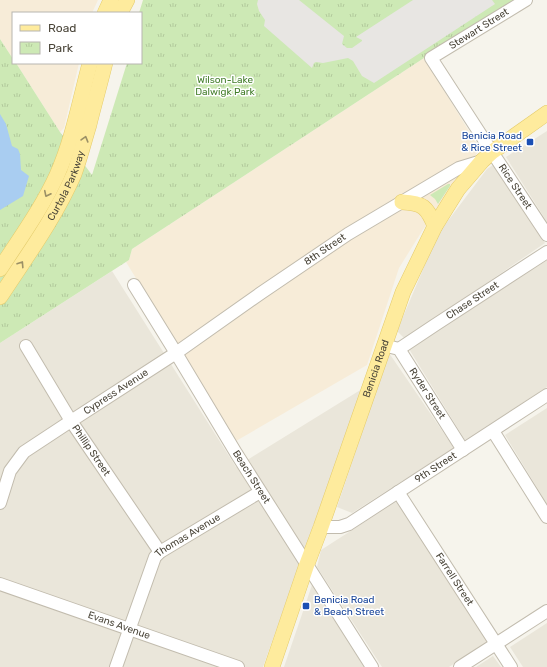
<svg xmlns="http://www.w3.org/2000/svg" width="547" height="667" viewBox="0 0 547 667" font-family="Rubik,sans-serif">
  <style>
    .residential { fill: #eae6da }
    .commercial { fill: #f7ecd8 }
    .grass { fill: #cde9b5 }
    .park { fill: url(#park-tufts) }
    .parking { fill: #e8e6e3 }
    .water { fill: #a9cdf1 }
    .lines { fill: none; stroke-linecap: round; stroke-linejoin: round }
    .minor-casing { stroke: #c2bcae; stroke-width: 14 }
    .major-casing { stroke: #e4cb6b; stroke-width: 16 }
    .minor { stroke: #fff; stroke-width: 12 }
    .major { stroke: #feeb9d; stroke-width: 15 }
    .oneway { stroke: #9b9066 }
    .transit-dot { fill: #1a4fb4; stroke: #fff; stroke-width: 1.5 }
    .labels { text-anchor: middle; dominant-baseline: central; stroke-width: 3; stroke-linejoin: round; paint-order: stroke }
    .street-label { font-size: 10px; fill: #4a4539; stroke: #fff }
    .park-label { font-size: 10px; fill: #437e2b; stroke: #fff }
    .transit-label { font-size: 10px; fill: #164399; stroke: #fff; text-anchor: end }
  </style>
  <defs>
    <pattern id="park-tufts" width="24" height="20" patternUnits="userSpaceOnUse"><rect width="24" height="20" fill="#cde9b5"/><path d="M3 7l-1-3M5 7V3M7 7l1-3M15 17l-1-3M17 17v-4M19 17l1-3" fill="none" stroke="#b2c99c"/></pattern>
  </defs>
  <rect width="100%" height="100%" fill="#f6f4ec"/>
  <!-- residential -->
  <path class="residential" d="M547,131V222L506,157Z
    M493,165L545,243L405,339L397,331L438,234L487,169Z
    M547,260V387L465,440L409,349Z
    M112,271L236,467L362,389L263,667H0V343Z
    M389,353L454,448L352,513L337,507Z
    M547,408V504L505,435Z
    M399,500L488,642L449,667H382L317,567L321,550Z
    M312,585L364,667H284Z
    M547,623V667H523L510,647Z
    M493,656L501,667H476Z"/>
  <!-- commercial -->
  <path class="commercial" d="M0,0H98L92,13H13V59L0,39Z
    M424,58L480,149L422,231L399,268L367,365L236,441L126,262L129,260L132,249Z
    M16,63H79L64,128L60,132Z"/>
  <!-- grass -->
  <path class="grass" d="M448,184H450V186L438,204L435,199L430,195Z"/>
  <!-- park -->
  <path class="park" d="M143,0H516L424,58L132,249L129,260L0,343V39L13,59V63H16L60,132L92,175L127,63H141V13H139Z"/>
  <!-- parking -->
  <path class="parking" d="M258,0H299L344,36L342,44L347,48H352L362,41V40L356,37L413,0H492L495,4L374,83L362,76L353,61L348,58L323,63L316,62L314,63L312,68L264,26L265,20L259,11L257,4Z"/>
  <!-- water -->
  <path class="water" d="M0,114L6,124L12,146L18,149L20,154L21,170L29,176L23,196L0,210Z"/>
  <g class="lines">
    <!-- minor casing -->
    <g class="minor-casing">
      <g id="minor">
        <path id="s1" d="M526,0L431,58L492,152L547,235"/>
        <path id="s2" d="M134,285L176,353L236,453L372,667"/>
        <path id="s3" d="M26,346L71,421L160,552"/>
        <path id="s4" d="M391,347L399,349L463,450"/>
        <path id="s5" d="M399,349L435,325L547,252"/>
        <path d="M493,431L547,517"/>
        <path id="s6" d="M398,492L511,667"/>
        <path id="s7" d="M0,503L10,471L24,452L71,421L176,353L261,293L348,234L459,168L482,161"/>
        <path id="s8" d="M321,527H340L349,524L547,395"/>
        <path id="s9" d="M0,584L238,667"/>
        <path id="s10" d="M116,667L155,557L160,552L260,492"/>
        <path d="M460,667L547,611"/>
      </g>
    </g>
    <!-- major casing -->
    <g class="major-casing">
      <g id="major">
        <path d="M105,13L111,0"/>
        <path d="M120,13L127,0"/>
        <path d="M402,202C423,203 427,207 435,226"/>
        <path d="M0,269C20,238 42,208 57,175C73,139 80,100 90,63"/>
        <path id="s11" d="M0,297C26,257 55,218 74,174C80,158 84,141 89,125C94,104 100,84 105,63"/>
        <path id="s12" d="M272,667L307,564L321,527L403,292L435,226L458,189L482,161L492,152L547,113"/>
      </g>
    </g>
    <!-- minor -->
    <use href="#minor" class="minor"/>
    <!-- major -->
    <use href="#major" class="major"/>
  </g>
  <!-- one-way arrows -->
  <defs><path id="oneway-chevron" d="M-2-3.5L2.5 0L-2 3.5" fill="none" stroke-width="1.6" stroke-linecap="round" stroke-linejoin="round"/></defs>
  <g class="oneway">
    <use href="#oneway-chevron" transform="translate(85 139) rotate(-74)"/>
    <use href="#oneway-chevron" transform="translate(47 194) rotate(116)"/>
    <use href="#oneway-chevron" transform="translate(21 264) rotate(-57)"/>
  </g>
  <!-- markers -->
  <g class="transit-dot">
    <rect x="526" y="138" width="8" height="8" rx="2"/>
    <rect x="302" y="602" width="8" height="8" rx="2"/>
  </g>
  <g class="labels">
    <!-- street labels -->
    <g class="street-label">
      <text transform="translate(479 29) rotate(-32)">Stewart Street</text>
      <text stroke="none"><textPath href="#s11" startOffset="130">Curtola Parkway</textPath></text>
      <text stroke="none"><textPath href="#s1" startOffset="265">Rice Street</textPath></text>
      <text stroke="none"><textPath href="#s7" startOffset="420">8th Street</textPath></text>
      <text stroke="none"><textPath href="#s5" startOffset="88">Chase Street</textPath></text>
      <text stroke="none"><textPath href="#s12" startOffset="316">Benicia Road</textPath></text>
      <text stroke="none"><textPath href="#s7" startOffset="167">Cypress Avenue</textPath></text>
      <text stroke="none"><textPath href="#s4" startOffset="61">Ryder Street</textPath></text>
      <text stroke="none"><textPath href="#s3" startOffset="123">Phillip Street</textPath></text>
      <text stroke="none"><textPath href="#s8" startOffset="132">9th Street</textPath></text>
      <text stroke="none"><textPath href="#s2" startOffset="225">Beach Street</textPath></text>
      <text stroke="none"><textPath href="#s10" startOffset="156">Thomas Avenue</textPath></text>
      <text stroke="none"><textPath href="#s6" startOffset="104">Farrell Street</textPath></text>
      <text stroke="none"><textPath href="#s9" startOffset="126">Evans Avenue</textPath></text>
    </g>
    <!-- park labels -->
    <g class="park-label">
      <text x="225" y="80">Wilson-Lake<tspan x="225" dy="12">Dalwigk Park</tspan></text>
    </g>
    <!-- transit labels -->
    <g class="transit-label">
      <text x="522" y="136">Benicia Road<tspan x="522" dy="12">&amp; Rice Street</tspan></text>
      <text x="314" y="600" text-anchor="start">Benicia Road<tspan x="314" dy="12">&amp; Beach Street</tspan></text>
    </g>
  </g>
  <!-- legend -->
  <rect x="12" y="12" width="130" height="52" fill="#ffffff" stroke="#b7b5b0"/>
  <rect x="20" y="25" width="20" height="6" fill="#feeb9d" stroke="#b7b5b0"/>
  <text x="48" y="32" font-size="12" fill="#4a4539">Road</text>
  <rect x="20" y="42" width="20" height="12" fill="url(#park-tufts)" stroke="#b7b5b0"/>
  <text x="48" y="52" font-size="12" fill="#4a4539">Park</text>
</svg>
